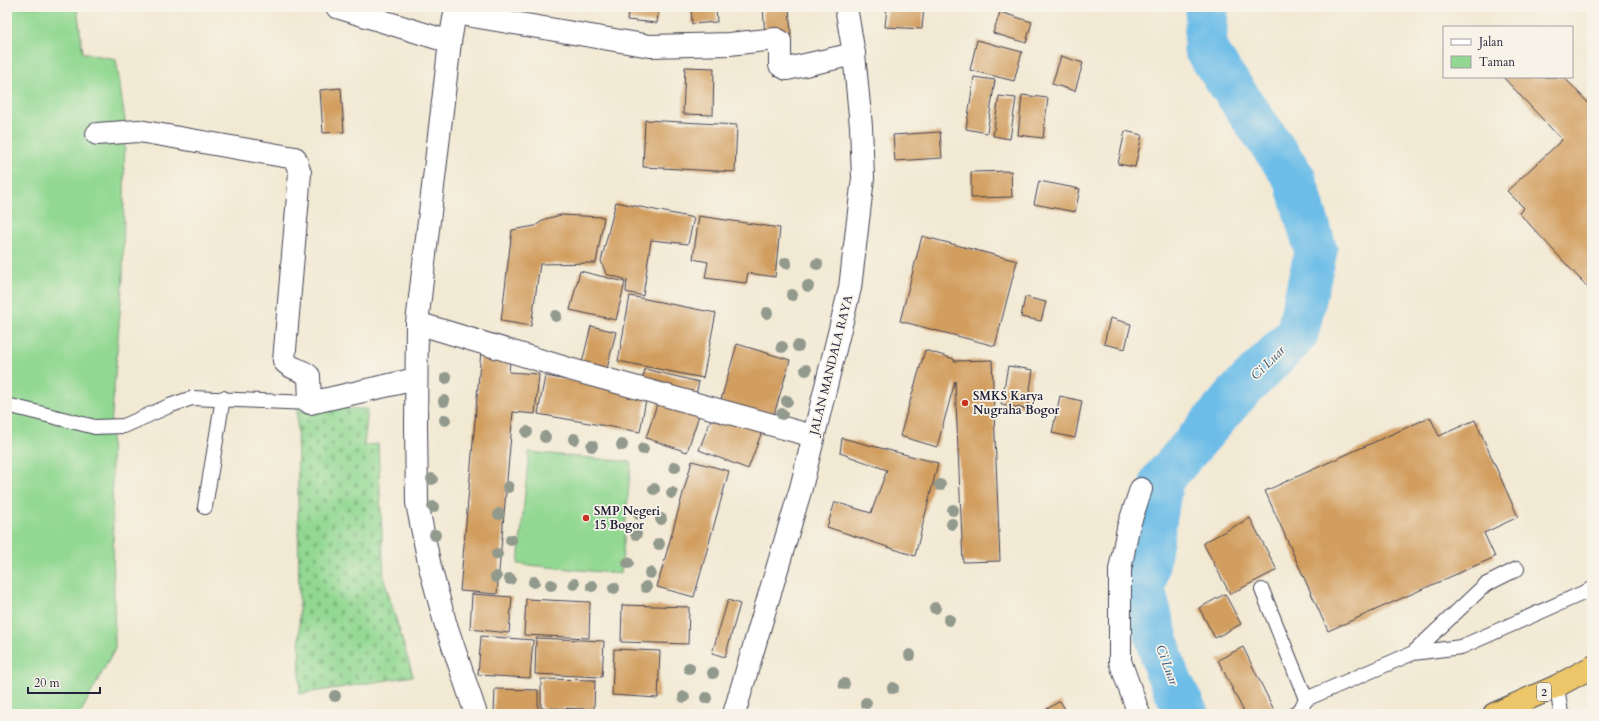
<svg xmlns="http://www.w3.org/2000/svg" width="1599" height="721" viewBox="0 0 1599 721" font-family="Cardo,serif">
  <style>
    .green { fill: #92d892; stroke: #5a7d66 }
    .cemetery { fill: url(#cemetery-stones); stroke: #5a7d66 }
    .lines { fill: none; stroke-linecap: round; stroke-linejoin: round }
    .river { stroke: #6dbde8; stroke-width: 43 }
    .building { fill: #d29e5f }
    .service-casing { stroke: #414052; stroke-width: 16 }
    .minor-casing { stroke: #414052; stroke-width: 24 }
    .tertiary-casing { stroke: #414052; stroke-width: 24 }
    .trunk-casing { stroke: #414052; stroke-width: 24 }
    .service { stroke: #fff; stroke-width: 14 }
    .minor { stroke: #fff; stroke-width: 22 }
    .tertiary { stroke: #fff; stroke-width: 22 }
    .trunk { stroke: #ecc669; stroke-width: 22 }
    .tree { fill: #929a8e }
    .poi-dot { fill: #c8321e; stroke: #f7f3e8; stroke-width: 1.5 }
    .labels { text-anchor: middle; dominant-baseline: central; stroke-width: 3.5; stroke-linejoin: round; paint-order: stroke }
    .shield { fill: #f7f3e8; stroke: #62616f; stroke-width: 1 }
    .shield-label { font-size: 11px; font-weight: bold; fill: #22223b }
    .street-label { font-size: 12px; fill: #22223b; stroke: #f7f3e8 }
    .poi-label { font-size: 12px; font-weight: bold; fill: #22223b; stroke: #f7f3e8; text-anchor: start }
    .water-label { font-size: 13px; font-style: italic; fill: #3c5878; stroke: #f7f3e8 }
  </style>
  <defs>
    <pattern id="cemetery-stones" width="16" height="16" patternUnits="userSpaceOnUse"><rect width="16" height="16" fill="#92d892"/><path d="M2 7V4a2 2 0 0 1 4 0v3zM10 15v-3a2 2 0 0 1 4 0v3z" fill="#7eb97f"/></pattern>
  </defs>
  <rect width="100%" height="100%" fill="#f7f3e8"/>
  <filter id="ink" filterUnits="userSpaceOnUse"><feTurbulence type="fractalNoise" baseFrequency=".025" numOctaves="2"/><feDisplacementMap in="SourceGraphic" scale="8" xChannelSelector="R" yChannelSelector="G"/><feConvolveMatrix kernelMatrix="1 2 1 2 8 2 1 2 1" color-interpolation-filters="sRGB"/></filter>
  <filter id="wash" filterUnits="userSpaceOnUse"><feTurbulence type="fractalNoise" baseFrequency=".012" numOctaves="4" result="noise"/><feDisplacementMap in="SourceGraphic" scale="16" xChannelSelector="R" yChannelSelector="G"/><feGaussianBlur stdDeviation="0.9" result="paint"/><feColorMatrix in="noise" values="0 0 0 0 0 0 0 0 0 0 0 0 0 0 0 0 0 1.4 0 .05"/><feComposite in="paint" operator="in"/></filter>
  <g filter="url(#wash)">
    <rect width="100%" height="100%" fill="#f2e9d3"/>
    <!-- green -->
    <path class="green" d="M7,7H77L83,53L116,59L125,120L123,276L111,425L115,648L80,714H7Z
      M529,452L631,462L621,574L518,564Z"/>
    <!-- cemetery -->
    <path class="cemetery" d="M297,406L368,409L364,445L378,444L384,579L413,676L300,694Z"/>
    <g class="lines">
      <!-- river -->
      <path class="river" d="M1187,714L1165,669L1144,590L1162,480L1236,395L1297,334L1316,251L1295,179L1205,49L1207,7"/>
    </g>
    <g id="blocks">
      <!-- building -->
      <path class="building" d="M488,7H516L514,15Z
        M629,7H659L657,23L627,20Z
        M691,7H716L717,22L692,24Z
        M763,7H789L791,35L765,37Z
        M887,7H924L922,29L885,27Z
        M1000,12L1032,22L1026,43L993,33Z
        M977,40L1022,52L1014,81L970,70Z
        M1061,56L1083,63L1075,91L1052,84Z
        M685,67L714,68L713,115L683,114Z
        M974,77L995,80L987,133L966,129Z
        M1503,77H1564L1592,107V292L1519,213L1524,208L1507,191L1562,140Z
        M341,88L344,132L323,133L320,90Z
        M1022,95L1048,98L1043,138L1018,135Z
        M999,96L1016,98L1010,139L993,136Z
        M645,120L737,125L735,172L643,167Z
        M1125,131L1142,135L1135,167L1118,164Z
        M940,132L942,158L895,161L893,135Z
        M1011,171L1012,197L971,198V172Z
        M1039,181L1080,189L1075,212L1034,204Z
        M616,202L694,218L688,244L651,240L643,296L626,292L627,280L606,274L601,261Z
        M561,215L604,217L596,263L540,264L531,326L501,321L512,230L535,226L545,219Z
        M699,216L780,228L775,277L748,273L746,283L705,278L708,262L693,259Z
        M922,236L1017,261L995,346L900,321Z
        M580,271L625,282L616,320L570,310Z
        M630,296L716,313L703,378L618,361Z
        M1025,297L1046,302L1041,321L1021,317Z
        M1110,318L1131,324L1125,349L1104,344Z
        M591,326L616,332L605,377L580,371Z
        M737,344L790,360L773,418L720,403Z
        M925,350L954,359V361L992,360L1000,561L963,562L955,381L937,447L900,436Z
        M481,351L511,353L509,372L539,374L535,414L513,412L497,594L460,591Z
        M1008,366L1033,370L1027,409L1001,405Z
        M645,369L699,382L695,398L641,385Z
        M545,376L647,394L640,432L538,414Z
        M660,395L701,409L687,452L646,438Z
        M1060,396L1082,401L1075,438L1052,433Z
        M714,411L763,429L748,469L699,450Z
        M1430,417L1439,436L1475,420L1518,517L1484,533L1495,557L1328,631L1265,491Z
        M842,438L938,463L915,556L827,527L835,502L871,513L887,470L840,453Z
        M692,461L729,471L694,597L657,587Z
        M1250,518L1277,570L1230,594L1203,543Z
        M472,594L512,597L509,633L470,629Z
        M1225,594L1241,624L1215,638L1199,608Z
        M526,599L590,602L589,638L524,635Z
        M728,600L740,604L725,657L712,653Z
        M622,605L689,607L688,644L621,642Z
        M481,636L533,640L530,678L478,675Z
        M536,638L604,641L602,677L535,674Z
        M1243,647L1276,714H1245L1218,660Z
        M614,649L660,651L658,698L612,695Z
        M541,679L595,680L594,709L541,708Z
        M495,689L538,690V714H494Z
        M1060,701L1068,714H1039Z
        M541,709L633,713V714H541Z"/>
    </g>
  </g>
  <g filter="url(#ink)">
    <use href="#blocks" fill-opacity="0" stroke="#414052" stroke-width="1"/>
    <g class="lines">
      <!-- service casing -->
      <g class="service-casing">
        <path id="service" d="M7,405L95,427L124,426L169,406L192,398L310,403
          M205,507L223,398
          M1262,590L1306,699L1413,653L1461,647L1592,589
          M1413,653L1485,585L1517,569
          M1557,686L1561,714
          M1295,714L1302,707L1306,699"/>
      </g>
      <!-- minor casing -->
      <g class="minor-casing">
        <path id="minor" d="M337,7L450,42
          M456,7L450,42L417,323L416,424L417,503L430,567L445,622L476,714
          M455,13L650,46L729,44L776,39L780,41V65L787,69L854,54
          M97,134L139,131L295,158L300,173L284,361C290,369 302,369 309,376L310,403L416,379
          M417,323L569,369L813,436
          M1139,714L1120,661V570L1128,528L1141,489"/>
      </g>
      <!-- tertiary casing -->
      <g class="tertiary-casing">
        <path id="tertiary" d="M734,714L801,488L850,288L863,178L861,126L854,54L846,7"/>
      </g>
      <!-- trunk casing -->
      <g class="trunk-casing">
        <path id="trunk" d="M1494,714L1557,686L1592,667"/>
      </g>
      <!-- service -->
      <use href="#service" class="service"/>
      <!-- minor -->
      <use href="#minor" class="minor"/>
      <!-- tertiary -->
      <use href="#tertiary" class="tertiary"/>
      <!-- trunk -->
      <use href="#trunk" class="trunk"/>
    </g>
    <!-- trees -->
    <g class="tree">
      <circle cx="786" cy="263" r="6"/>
      <circle cx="817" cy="264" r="6"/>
      <circle cx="808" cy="286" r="6"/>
      <circle cx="792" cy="295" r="6"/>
      <circle cx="767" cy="313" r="6"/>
      <circle cx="556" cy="316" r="6"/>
      <circle cx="798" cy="346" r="6"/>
      <circle cx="782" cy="347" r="6"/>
      <circle cx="806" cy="370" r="6"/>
      <circle cx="446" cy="378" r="6"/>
      <circle cx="444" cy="401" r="6"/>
      <circle cx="787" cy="401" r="6"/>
      <circle cx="782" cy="414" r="6"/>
      <circle cx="445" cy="420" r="6"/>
      <circle cx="527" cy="432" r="6"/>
      <circle cx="545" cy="437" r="6"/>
      <circle cx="574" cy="439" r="6"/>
      <circle cx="622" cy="445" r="6"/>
      <circle cx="592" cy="446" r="6"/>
      <circle cx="643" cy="449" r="6"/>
      <circle cx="675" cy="467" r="6"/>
      <circle cx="432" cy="479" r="6"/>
      <circle cx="940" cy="485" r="6"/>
      <circle cx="508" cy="487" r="6"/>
      <circle cx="654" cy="489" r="6"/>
      <circle cx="672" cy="493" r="6"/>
      <circle cx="433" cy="507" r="6"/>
      <circle cx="953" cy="510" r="6"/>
      <circle cx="499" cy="514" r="6"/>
      <circle cx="639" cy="514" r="6"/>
      <circle cx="661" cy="519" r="6"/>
      <circle cx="952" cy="524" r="6"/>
      <circle cx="636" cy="534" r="6"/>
      <circle cx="435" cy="535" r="6"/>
      <circle cx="511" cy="540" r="6"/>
      <circle cx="659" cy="544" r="6"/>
      <circle cx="497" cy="554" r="6"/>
      <circle cx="628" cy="563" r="6"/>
      <circle cx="650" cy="573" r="6"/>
      <circle cx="496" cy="577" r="6"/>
      <circle cx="510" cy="579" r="6"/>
      <circle cx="534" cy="582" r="6"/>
      <circle cx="574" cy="584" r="6"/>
      <circle cx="551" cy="585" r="6"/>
      <circle cx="592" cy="586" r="6"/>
      <circle cx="646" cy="587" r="6"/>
      <circle cx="614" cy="588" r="6"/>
      <circle cx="935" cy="608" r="6"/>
      <circle cx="949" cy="620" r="6"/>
      <circle cx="910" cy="655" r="6"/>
      <circle cx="689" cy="668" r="6"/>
      <circle cx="713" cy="673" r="6"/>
      <circle cx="844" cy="684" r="6"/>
      <circle cx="893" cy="688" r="6"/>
      <circle cx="335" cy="696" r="6"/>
      <circle cx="684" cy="697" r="6"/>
      <circle cx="706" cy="698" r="6"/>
      <circle cx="866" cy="703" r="6"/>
    </g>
  </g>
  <!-- markers -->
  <g class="poi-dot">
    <circle cx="965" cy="403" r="4"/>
    <circle cx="586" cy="518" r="4"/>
  </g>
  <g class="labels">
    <!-- shield labels -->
    <rect class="shield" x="1537" y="683" width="14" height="18" rx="3"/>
    <g class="shield-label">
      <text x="1544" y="692">2</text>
    </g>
    <!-- street labels -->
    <g class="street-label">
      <text transform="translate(831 365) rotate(-76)">JALAN MANDALA RAYA</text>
    </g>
    <!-- poi labels -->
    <g class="poi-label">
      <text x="973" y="396">SMKS Karya<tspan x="973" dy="14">Nugraha Bogor</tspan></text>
      <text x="594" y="511">SMP Negeri<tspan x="594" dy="14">15 Bogor</tspan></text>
    </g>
    <!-- water labels -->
    <g class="water-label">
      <text transform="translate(1268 363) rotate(-45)">Ci Luar</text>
      <text transform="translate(1167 665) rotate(70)">Ci Luar</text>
    </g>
  </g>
  <!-- margin -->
  <rect width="1599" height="721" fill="none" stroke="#f7f3e8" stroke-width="24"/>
  <!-- legend -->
  <rect x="1443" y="26" width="130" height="52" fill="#f7f3e8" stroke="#a29fa3"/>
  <rect x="1451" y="39" width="20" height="6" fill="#ffffff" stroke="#a29fa3"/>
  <text x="1479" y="46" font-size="12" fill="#22223b">Jalan</text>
  <rect x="1451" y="56" width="20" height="12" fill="#92d892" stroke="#a29fa3"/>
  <text x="1479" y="66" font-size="12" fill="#22223b">Taman</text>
  <!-- scale -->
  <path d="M28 687v6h72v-6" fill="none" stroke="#22223b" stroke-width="2"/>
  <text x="34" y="687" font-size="12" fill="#22223b" stroke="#f7f3e8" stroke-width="3" paint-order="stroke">20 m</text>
</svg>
